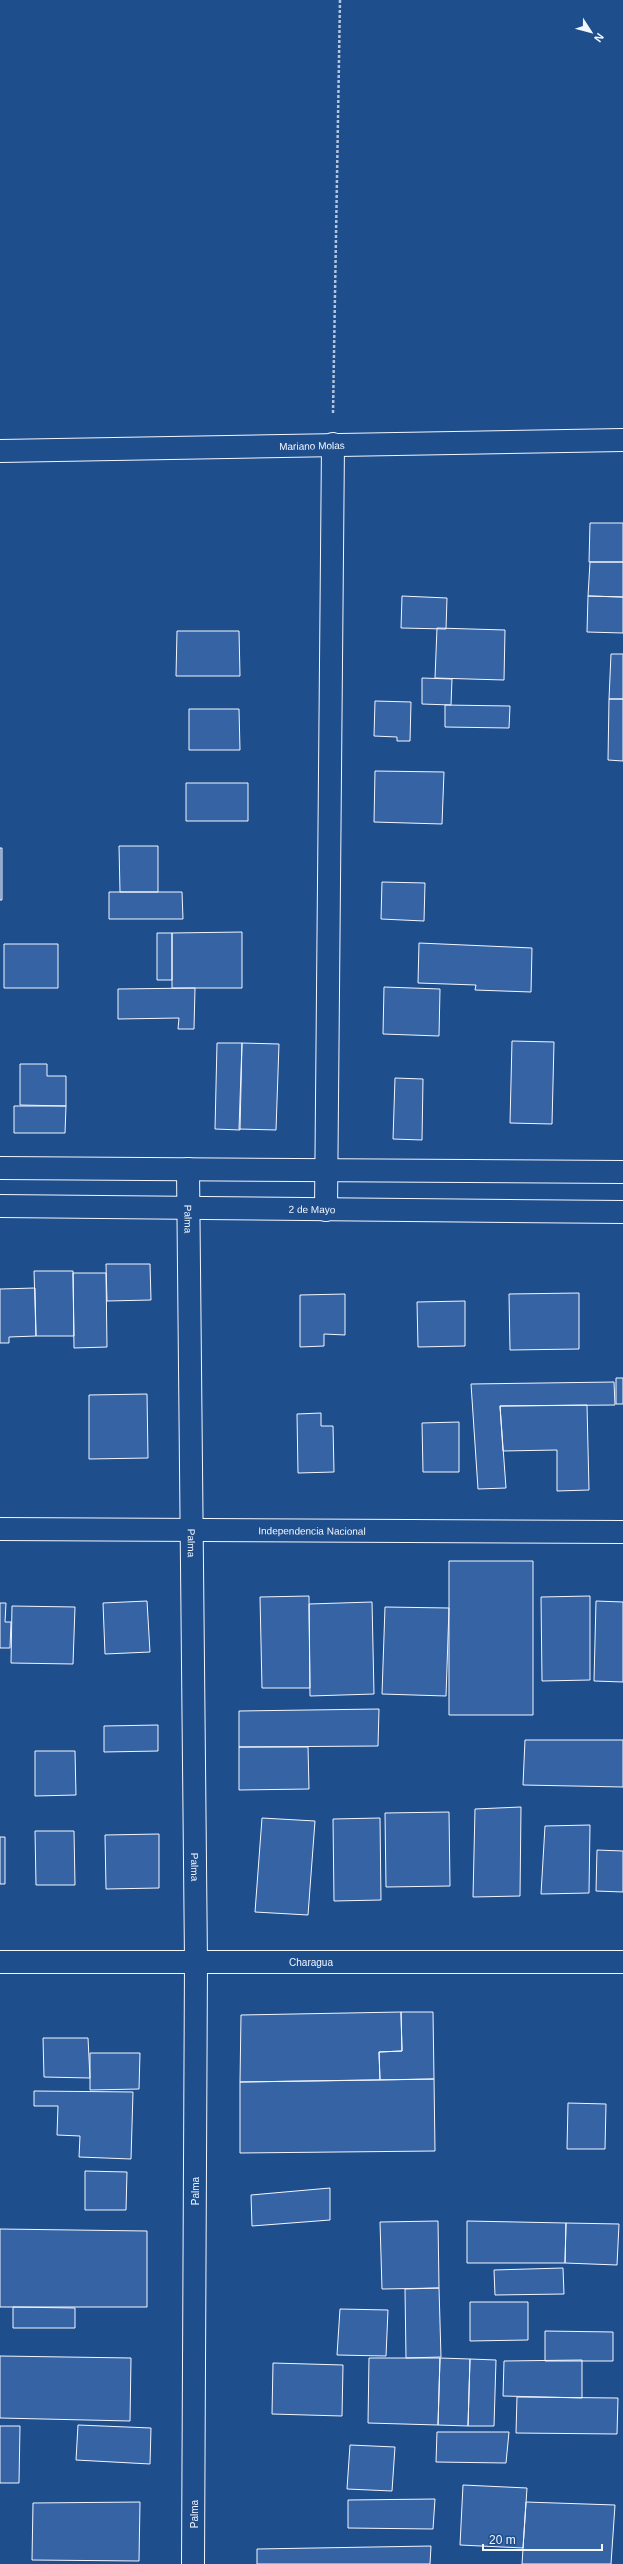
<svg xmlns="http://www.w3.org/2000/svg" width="623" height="2564" viewBox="0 0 623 2564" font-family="Arial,sans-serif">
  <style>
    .building { fill: #3563a3; stroke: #f2f6ff }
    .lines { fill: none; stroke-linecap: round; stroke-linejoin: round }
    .minor-casing { stroke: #f2f6ff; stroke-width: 24 }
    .path { stroke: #b3c4dc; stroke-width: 2.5; stroke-dasharray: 3 2; stroke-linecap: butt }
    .minor { stroke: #1f4e8c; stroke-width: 22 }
    .labels { text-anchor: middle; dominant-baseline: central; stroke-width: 3; stroke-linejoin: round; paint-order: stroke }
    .street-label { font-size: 10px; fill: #f2f6ff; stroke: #1f4e8c }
  </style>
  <rect width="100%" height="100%" fill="#1f4e8c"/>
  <!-- building -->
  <path class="building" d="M590,523H623V562H589Z
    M590,562H623V597L588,596Z
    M402,596L447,598L446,629L401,628Z
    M588,596L623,597V633L587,632Z
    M437,628L505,630L504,680L435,678Z
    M177,631H239L240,676H176Z
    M611,654H623V699H609Z
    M422,678L452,679L451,705L422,704Z
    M609,699H623V761L608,760Z
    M375,701L411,702L410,741H397V737L374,736Z
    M445,705L510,706L509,728L445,727Z
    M189,709H239L240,750H189Z
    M375,771L444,772L442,824L374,822Z
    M186,783H248V821H186Z
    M119,846H158V892H120Z
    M0,848H2V900H0Z
    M382,882L425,883L424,921L381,919Z
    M109,892H182L183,919H109Z
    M242,932V988H172V933Z
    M157,933H172V980H157Z
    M419,943L532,948L531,992L475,990L476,985L418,983Z
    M4,944H58V988H4Z
    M384,987L440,989L439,1036L383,1034Z
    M195,988L194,1029H178L179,1018L118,1019V989Z
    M512,1041L554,1042L552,1124L510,1123Z
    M217,1043H242L240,1130L215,1129Z
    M242,1043L279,1044L276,1130L239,1129Z
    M20,1064H47V1076H66V1106L20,1105Z
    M395,1078L423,1079L422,1140L393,1139Z
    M14,1106H66L65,1133H14Z
    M106,1264H150L151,1300L107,1301Z
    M34,1271H73L74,1336H36Z
    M73,1273H106L107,1347L74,1348Z
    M35,1288L36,1336L9,1337V1343H0V1289Z
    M579,1293V1349L510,1350L509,1294Z
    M345,1294V1335L324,1334V1346L300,1347V1295Z
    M465,1301V1346L418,1347L417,1302Z
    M616,1378H623V1404H616Z
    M614,1382L615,1405L500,1406L506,1488L478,1489L471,1384Z
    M147,1394L148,1458L89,1459V1395Z
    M587,1405L589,1490L557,1491V1450L503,1451L500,1406Z
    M321,1413V1426H333L334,1472L298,1473L297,1414Z
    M459,1422V1472H423L422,1423Z
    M449,1561H533V1715H449Z
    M309,1596L310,1688H262L260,1597Z
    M590,1596V1680L542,1681L541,1597Z
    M147,1601L150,1652L105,1654L103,1603Z
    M596,1601L623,1602V1682L594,1681Z
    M372,1602L374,1694L310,1696L309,1604Z
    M0,1603H6L5,1622H11L10,1648H0Z
    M12,1606L75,1607L73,1664L11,1663Z
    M385,1607L449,1608L446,1696L382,1694Z
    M379,1709L378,1746L239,1747V1711Z
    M158,1725V1751L104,1752V1726Z
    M525,1740H623V1787L523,1785Z
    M239,1747H308L309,1789L239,1790Z
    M35,1751H75L76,1795L35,1796Z
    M521,1807L520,1896L473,1897L475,1809Z
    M449,1812L450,1886L386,1887L385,1813Z
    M262,1818L315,1821L308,1915L255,1912Z
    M380,1818L381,1900L334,1901L333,1819Z
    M590,1825L589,1893L541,1894L545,1826Z
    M35,1831H74L75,1885H36Z
    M159,1834V1888L106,1889L105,1835Z
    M0,1837H5V1884H0Z
    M597,1850L623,1851V1892L596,1891Z
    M401,2012H433L434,2079L380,2080L379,2052L402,2051Z
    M401,2012L402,2051L379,2052L380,2080L240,2082L241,2015Z
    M43,2038H88L90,2078L44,2077Z
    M90,2053H140L139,2089L90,2090Z
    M434,2079L435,2151L240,2153V2082Z
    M34,2091L133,2092L131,2159L79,2157L80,2136L57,2135L58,2106H34Z
    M568,2103L606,2104L605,2149H567Z
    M85,2171L127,2172L126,2210H85Z
    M330,2188V2220L252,2226L251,2195Z
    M438,2221L439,2288L382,2289L380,2222Z
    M467,2221L566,2223L565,2263H467Z
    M566,2223L619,2224L617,2265L565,2263Z
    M0,2229L147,2231V2307H0Z
    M563,2268L564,2294L495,2295L494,2270Z
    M439,2288L441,2357L406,2358L405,2289Z
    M470,2302H528V2340L470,2341Z
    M13,2307L75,2308V2328H13Z
    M340,2309L388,2310L386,2356L337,2355Z
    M545,2331L613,2332V2361H545Z
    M0,2356L131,2358L130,2421L0,2418Z
    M369,2358H440L438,2425L368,2423Z
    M440,2358L470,2359L468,2426L438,2425Z
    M470,2359L496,2360L494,2426H468Z
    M582,2360V2398L503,2396L504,2361Z
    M273,2363L343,2365L342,2416L272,2414Z
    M517,2397L618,2398L617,2434L516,2433Z
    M78,2425L151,2428L150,2464L76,2460Z
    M0,2426H20L19,2483H0Z
    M437,2432H509L506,2463L436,2462Z
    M350,2445L395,2447L392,2491L347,2489Z
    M463,2485L527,2488L523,2548L460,2545Z
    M435,2499L433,2529L348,2528V2500Z
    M140,2502L139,2561L32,2560L33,2503Z
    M526,2502L615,2505L611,2564H522Z
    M431,2546L430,2564H257V2549Z"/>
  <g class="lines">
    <!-- minor casing -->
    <g class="minor-casing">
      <g id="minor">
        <path id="s1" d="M0,451L623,440"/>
        <path d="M0,1168L623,1172"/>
        <path id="s2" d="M188,1169L196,1962L193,2564"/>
        <path id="s3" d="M0,1206L623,1212"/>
        <path d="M326,1210L333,444"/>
        <path id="s4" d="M0,1529L623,1532"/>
        <path id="s5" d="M0,1962H623"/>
      </g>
    </g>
    <!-- path -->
    <path class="path" d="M333,413L340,0"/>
    <!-- minor -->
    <use href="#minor" class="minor"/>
  </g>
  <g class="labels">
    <!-- street labels -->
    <g class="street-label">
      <text stroke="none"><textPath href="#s1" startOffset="312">Mariano Molas</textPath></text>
      <text stroke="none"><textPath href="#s3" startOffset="312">2 de Mayo</textPath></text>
      <text stroke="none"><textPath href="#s2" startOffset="50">Palma</textPath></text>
      <text stroke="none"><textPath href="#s4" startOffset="312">Independencia Nacional</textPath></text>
      <text stroke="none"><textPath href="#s2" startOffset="374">Palma</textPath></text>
      <text stroke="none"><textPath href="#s2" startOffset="698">Palma</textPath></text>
      <text stroke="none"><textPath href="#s5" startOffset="311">Charagua</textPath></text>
      <text transform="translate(195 2191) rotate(-90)">Palma</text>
      <text transform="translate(194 2514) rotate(-90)">Palma</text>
    </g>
  </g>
  <!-- north arrow -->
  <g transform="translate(591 32) rotate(126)" stroke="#1f4e8c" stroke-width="3" paint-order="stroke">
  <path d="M0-3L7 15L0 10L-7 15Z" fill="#f2f6ff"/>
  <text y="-6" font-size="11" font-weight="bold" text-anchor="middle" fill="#f2f6ff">N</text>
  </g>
  <!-- scale -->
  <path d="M483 2544v6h119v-6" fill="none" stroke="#f2f6ff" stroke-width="2"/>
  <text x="489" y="2544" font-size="12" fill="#f2f6ff" stroke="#1f4e8c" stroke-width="3" paint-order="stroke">20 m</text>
</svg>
